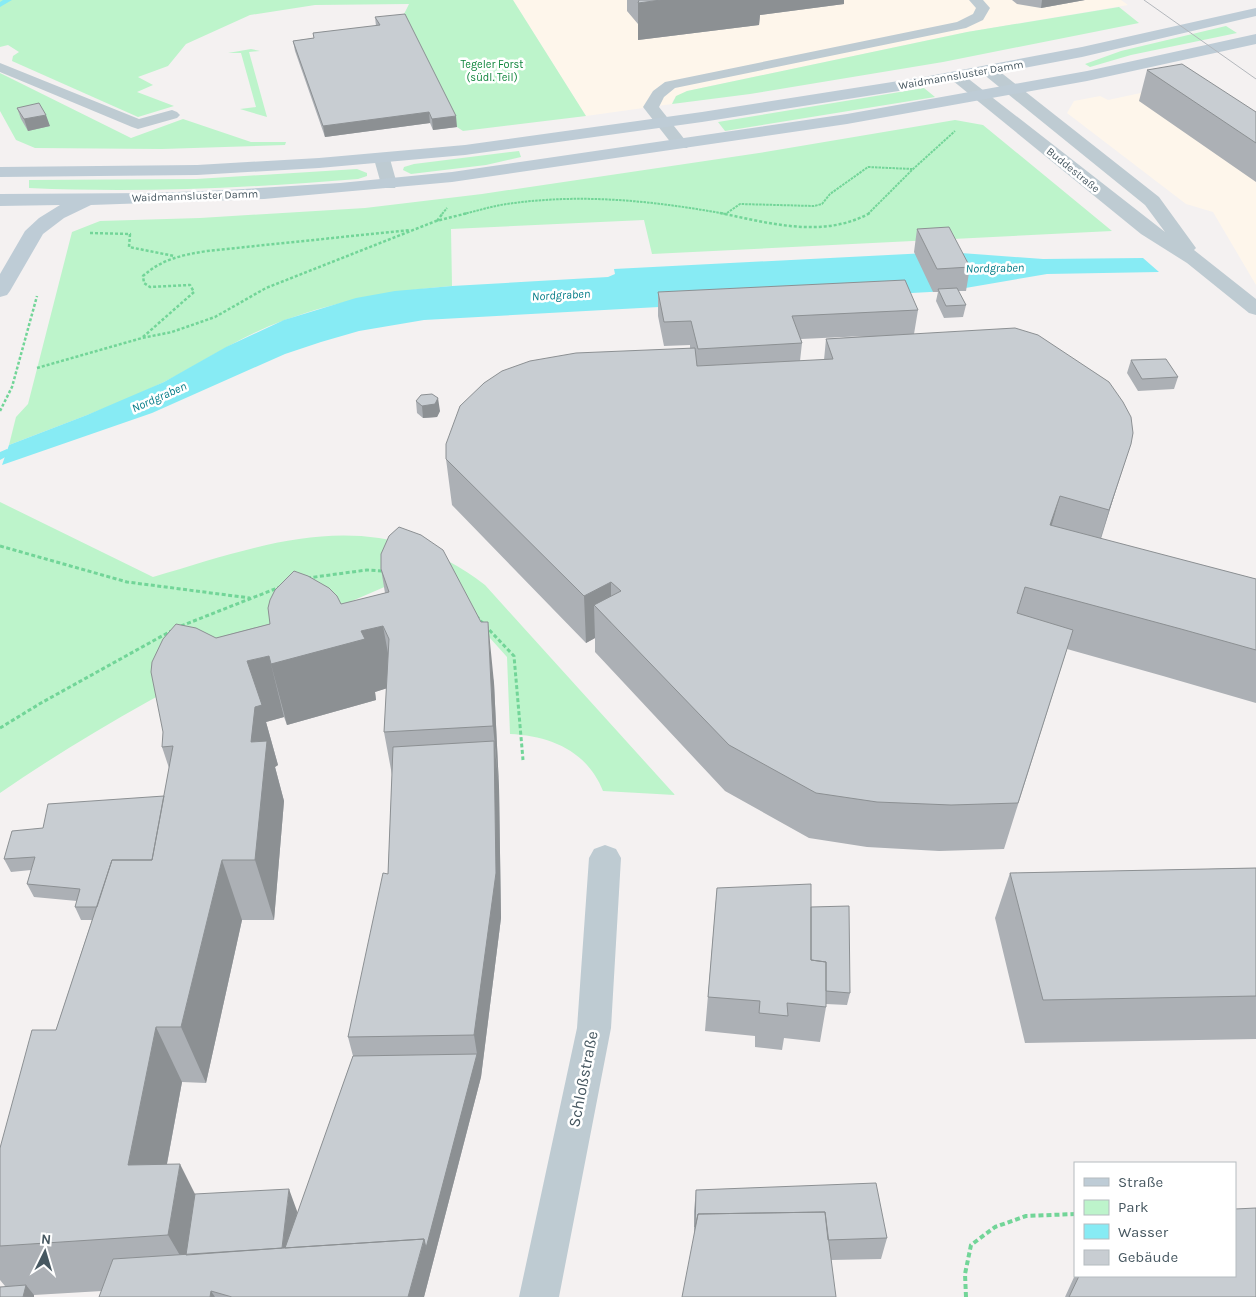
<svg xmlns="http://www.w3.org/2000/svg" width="1256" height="1297" viewBox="0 0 1256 1297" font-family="Karla,sans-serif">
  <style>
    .commercial { fill: #fef6eb }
    .green { fill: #bdf4cb }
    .water { fill: #87ebf4 }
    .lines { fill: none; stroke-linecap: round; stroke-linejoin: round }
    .stream { fill: #87ebf4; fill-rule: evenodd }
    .path-far3 { stroke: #72d598; stroke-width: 2; stroke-dasharray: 2.5 1; stroke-linecap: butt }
    .path-far2 { stroke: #72d598; stroke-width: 2.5; stroke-dasharray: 3 2; stroke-linecap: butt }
    .path-far1 { stroke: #72d598; stroke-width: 3; stroke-dasharray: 4 2.5; stroke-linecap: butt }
    .path { stroke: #72d598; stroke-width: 4; stroke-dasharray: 5 3; stroke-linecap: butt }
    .service { fill: #becbd2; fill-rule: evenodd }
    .minor { fill: #becbd2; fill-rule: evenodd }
    .secondary { fill: #beccd6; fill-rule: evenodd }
    .tram { stroke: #b3b7bc; stroke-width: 1 }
    .wall { fill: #acb0b5; fill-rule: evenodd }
    .shaded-wall { fill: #8c9093 }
    .building { fill: #c8cdd2; stroke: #8c9093 }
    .labels { text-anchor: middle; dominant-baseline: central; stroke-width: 5; stroke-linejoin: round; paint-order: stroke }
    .far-park-label { font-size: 11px; fill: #0f853c; stroke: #fff }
    .far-street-label { font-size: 11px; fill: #475861; stroke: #fff }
    .far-water-label { font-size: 12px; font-style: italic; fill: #057d88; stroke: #fff }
    .near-street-label { font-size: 16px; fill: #475861; stroke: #fff }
  </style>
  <rect width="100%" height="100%" fill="#f4f1f1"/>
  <!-- commercial -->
  <path class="commercial" d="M513,0H1121L1128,5L967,32L687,91L673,100L672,104L586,116Z
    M1150,91L1256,150V285L1213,212L1186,204L1067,113L1074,101L1100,96L1108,100Z"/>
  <!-- green -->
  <path class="green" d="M0,0H513L586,116L463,131L457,127L403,16L409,4L315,5L250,15L186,44L168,66L138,77L153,85L137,92L174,106L138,117L12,61L13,56L19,52L8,45L0,47Z
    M1119,7L1139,23L943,62L750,94L672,104L676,96L687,91L967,32Z
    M1226,26L1237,33L1131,55L1090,67L1085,64L1121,51Z
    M251,49L260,51L249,52L267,117L240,109L256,107L241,53H228Z
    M0,73L131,138L183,119L251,142H286L285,145L162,149L35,148L16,140L0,111Z
    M924,88L935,97L725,131L718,122Z
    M955,120L983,125L1112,231L652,254L644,220L451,229L452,286C394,291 340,300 285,320C242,335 204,362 164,382C114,406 61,425 9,445L16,417L28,404L72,232L100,221L200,218L365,208L482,194L765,152Z
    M519,151L521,157L486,165L411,174L403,170L404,167L414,164Z
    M357,169L367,173V176L358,179C248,188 139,193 29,188V180L196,179Z
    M0,502L153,577C271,542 376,501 485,585L675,795L603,791C587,751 551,736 510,734L507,657L463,608L389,585C253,643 122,709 0,793Z"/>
  <!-- water -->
  <path class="water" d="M947,252L1043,259L1143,258L1159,272L1047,274L948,291L424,320L359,331L321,342L285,354L152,413L2,465L9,445L87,415L164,382L226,347L284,320L356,298L395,291L452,286L608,277L615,274L614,269Z"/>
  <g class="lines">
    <!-- stream -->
    <path class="stream" d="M3,0H12L0,7V2Z
      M7,449L13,453L0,460V452Z"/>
    <!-- path-far3 -->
    <path class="path-far3" d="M727,213L740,204L814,206L822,204L830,194L868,167L912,169
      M442,214L447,208
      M463,214C477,211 492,206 507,204C581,193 654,201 726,214
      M868,214L912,170L955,131"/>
    <!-- path-far2 -->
    <path class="path-far2" d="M720,213C769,223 823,239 870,213
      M437,221L443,213
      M90,233L130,234L129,247L174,256
      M143,337L194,292L190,285L150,287L144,283L143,276C162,259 182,255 207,251L410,230
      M37,368L142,338L172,332L215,317L266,288L436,221L468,213
      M0,411L12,387L37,296"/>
    <!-- path-far1 -->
    <path class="path-far1" d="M0,546L127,582L250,598
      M307,578L367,570L383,571
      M476,616L514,656L523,760
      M181,626L280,587
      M0,728L41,703L171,631"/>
    <!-- path -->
    <path class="path" d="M966,1297L965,1274L971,1245L995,1227L1026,1216L1075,1214"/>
    <!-- service -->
    <path class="service" d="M969,0H983L990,8L983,20L966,28L675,88L664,97L659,107L689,145L687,148H675L643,107L653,91L665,82L957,22L973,14L976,8Z
      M0,63L139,119L172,110L177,112L180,115L177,118L138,129L132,127L0,72Z
      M382,154L388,156L390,159L397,184L395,188H383L381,184L374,159L376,156Z"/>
    <!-- minor -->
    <path class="minor" d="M988,65L994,67L1159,197L1196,248L1194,250L1256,299V315L1249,313L1187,263L1141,234L947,76L949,73H961L1165,232L1145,205L982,73L980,70L982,67Z
      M605,845L616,849L621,858L611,1028L559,1297H519L577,1028L589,858L594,849Z"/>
    <!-- secondary -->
    <path class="secondary" d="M1256,8V16L1082,57L924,87L702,122L465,155L319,168L197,175L0,177V167L197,165L319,158L465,145L702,112L924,77L1082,47Z
      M1256,34V44L1087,81L847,124L452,182L264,199L91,205L64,218L43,234L10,291L7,295L0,297V274L25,231L39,218L60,205L0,206V194L152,193L227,190L340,183L452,172L847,114L1087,71Z"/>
    <!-- tram -->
    <path class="tram" d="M1144,0L1256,79"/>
  </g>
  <!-- wall -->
  <path class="wall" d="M627,0H844V4L760,15L759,25L638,40V24L627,11Z
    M1012,0H1085L1041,8L1017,4Z
    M375,17L457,127L433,130L430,123L325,137L295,51L293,41L314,38L313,33L376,26Z
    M1147,70L1256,112V182L1139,101Z
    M17,108L50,126L28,131L21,119Z
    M917,229L970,267L966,291H958L966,305L963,317L944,318L936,301L938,292H933L914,252Z
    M658,292L918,310L914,334L1133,433L1101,539L1256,579V703L1163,676L1067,649L1004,849L939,851L867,847L809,838L725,791L595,652V638L586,643L452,505L446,459L690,348V345L664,346L658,316ZM865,336L826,339L824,360L800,361L802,343L801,339Z
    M1131,360L1178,377L1174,389L1138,391L1127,373Z
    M416,401L440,411L437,417L423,418L417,413Z
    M381,569L481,622L494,683L499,787L501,918L481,1077L424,1297H99L102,1291L34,1295V1297H0L5,1286L0,1280V1148L56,1030L92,920H81L75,907L77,901L34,897L27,884L31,870L11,872L4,859L43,828L164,796L169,768L162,747L216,638L385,593ZM387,688L384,732L392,775L388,874L348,1037L353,1056L297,1215V1211L195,1194L167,1164L182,1082L206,1083L242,920H274L284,801L275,767L278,765L266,722L284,717L287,725L376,700L375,692Z
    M1256,868V1039L1025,1043L995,918L1010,873Z
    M717,888L811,907L850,993L847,1005L826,1004V1007L820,1042L784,1038L782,1050L755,1047V1036L705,1031Z
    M696,1190L887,1238L881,1259L831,1260L694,1236V1211Z
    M1075,1275V1276H1235L1256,1297H1065Z"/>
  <!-- shaded-wall -->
  <path class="shaded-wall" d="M661,0H844V4L760,15L759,25L638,40V3Z
    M1042,0H1085L1041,8Z
    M429,112L430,123L325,137L323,126Z
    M46,115L50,126L28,131L24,119Z
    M456,116L457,127L433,130L432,119Z
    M438,398L440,411L437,417L423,418L422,406Z
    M1131,444L1116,490L1095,556L1109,510Z
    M1060,496L1047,542L1050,525Z
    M611,582V623L594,605L595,638L586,643L584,596Z
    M488,622L494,683L499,787L493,726Z
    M383,626L394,686L375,692L376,700L287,725L271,664L361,631Z
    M269,656L284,717L266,722L278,765L275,767L284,801L274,920L255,860L247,661Z
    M494,741L499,787L501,918L481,1077L424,1297H408L477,1054L474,1035Z
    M222,860L242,920L206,1083L181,1027Z
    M156,1027L182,1082L157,1217L128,1165Z
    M180,1164L206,1216L185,1264L168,1235Z
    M289,1189L297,1211L292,1258L281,1259Z
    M26,1285L34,1295V1297H23Z
    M211,1291L215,1297H210Z"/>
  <!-- building -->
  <path class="building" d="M639,0H661L638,3Z
    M405,14L456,116L432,119L429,112L323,126L293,41L314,38L313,33L380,25L375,17Z
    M1182,64L1256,112V143L1147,70Z
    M39,103L46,115L24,119L17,108Z
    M949,227L970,267L937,269L917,229Z
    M905,280L918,310L792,316L802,343L698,349L691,321L664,322L658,292Z
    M957,288L966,305L946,306L938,289Z
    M1015,328L1038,335L1109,382L1123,402L1131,417L1133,433L1131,444L1109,510L1060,496L1050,525L1256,579V650L1181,629L1025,587L1017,613L1073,630L1018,803L951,805L877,802L816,793L729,745L594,605L621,591L611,582L584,596L446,459V444L460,406L484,383L502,371L530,361L576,353L695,348L697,366L833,359L826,339Z
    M1166,359L1178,377L1142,379L1131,360Z
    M432,394L438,398L435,404L422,406L416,401L421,395Z
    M399,527L421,535L443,550L481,622H488L493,726L384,732L389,639L383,626L361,631L365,639L271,664L269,656L247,661L262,705L255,707L251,742L267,741L255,860H222L181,1027H156L128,1165L180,1164L168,1235L0,1246V1148L32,1030H56L112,860H152L173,746L162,747L163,732L151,672L152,662L163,639L176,624L196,628L216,638L270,624L268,608L270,600L275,590L294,571L308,576L329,588L337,596L341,604L389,592L381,569V554L389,536Z
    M494,741L496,873L474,1035L348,1037L383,873L388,874L393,747Z
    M164,796L152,860H112L97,907H75L80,889L27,884L35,857L4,859L12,831L43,828L48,804Z
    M1256,868V996L1043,1000L1010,873Z
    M811,884V960L826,962V1007L787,1003L788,1016L759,1013L760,1001L708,997L717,888Z
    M849,906L850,993L826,991V962L811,960V907Z
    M477,1054L426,1248L424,1239L285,1248L353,1056Z
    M876,1183L887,1238L828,1240L825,1212L698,1214L695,1227L696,1190Z
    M289,1189L282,1248L186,1255L195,1194Z
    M1256,1208V1297H1069L1079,1276H1235V1209Z
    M825,1212L836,1297H682L698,1214Z
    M424,1239L408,1297H232L211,1291L210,1297H99L113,1259Z
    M26,1285L23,1297H0V1287Z"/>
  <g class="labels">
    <!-- far-park labels -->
    <g class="far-park-label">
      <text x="492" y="64">Tegeler Forst<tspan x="492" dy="13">(südl. Teil)</tspan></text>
    </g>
    <!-- far-street labels -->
    <g class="far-street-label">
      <text transform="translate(961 75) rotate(-10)">Waidmannsluster Damm</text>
      <text transform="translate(1073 170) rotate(39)">Buddestraße</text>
      <text transform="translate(195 196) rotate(-2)">Waidmannsluster Damm</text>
    </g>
    <!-- far-water labels -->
    <g class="far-water-label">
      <text transform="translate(995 268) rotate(-1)">Nordgraben</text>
      <text transform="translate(561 295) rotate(-3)">Nordgraben</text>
      <text transform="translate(159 397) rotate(-24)">Nordgraben</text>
    </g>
    <!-- near-street labels -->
    <g class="near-street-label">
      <text transform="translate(583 1079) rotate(-79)">Schloßstraße</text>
    </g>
  </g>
  <!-- legend -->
  <rect x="1074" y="1162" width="162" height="115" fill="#ffffff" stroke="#b5bcc0"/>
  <rect x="1084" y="1178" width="25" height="8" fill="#beccd6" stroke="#b5bcc0"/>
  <text x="1118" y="1187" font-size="15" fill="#475861">Straße</text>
  <rect x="1084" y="1200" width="25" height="15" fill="#bdf4cb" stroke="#b5bcc0"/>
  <text x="1118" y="1212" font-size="15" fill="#475861">Park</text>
  <rect x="1084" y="1224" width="25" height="15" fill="#87ebf4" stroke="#b5bcc0"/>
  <text x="1118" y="1237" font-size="15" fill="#475861">Wasser</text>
  <rect x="1084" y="1250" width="25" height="15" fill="#c8cdd2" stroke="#b5bcc0"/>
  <text x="1118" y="1262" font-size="15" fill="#475861">Gebäude</text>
  <!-- north arrow -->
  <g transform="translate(45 1252) rotate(5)" stroke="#ffffff" stroke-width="4" paint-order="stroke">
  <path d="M0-4L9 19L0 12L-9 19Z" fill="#475861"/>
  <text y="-8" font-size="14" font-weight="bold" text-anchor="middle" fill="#475861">N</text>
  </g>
</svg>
